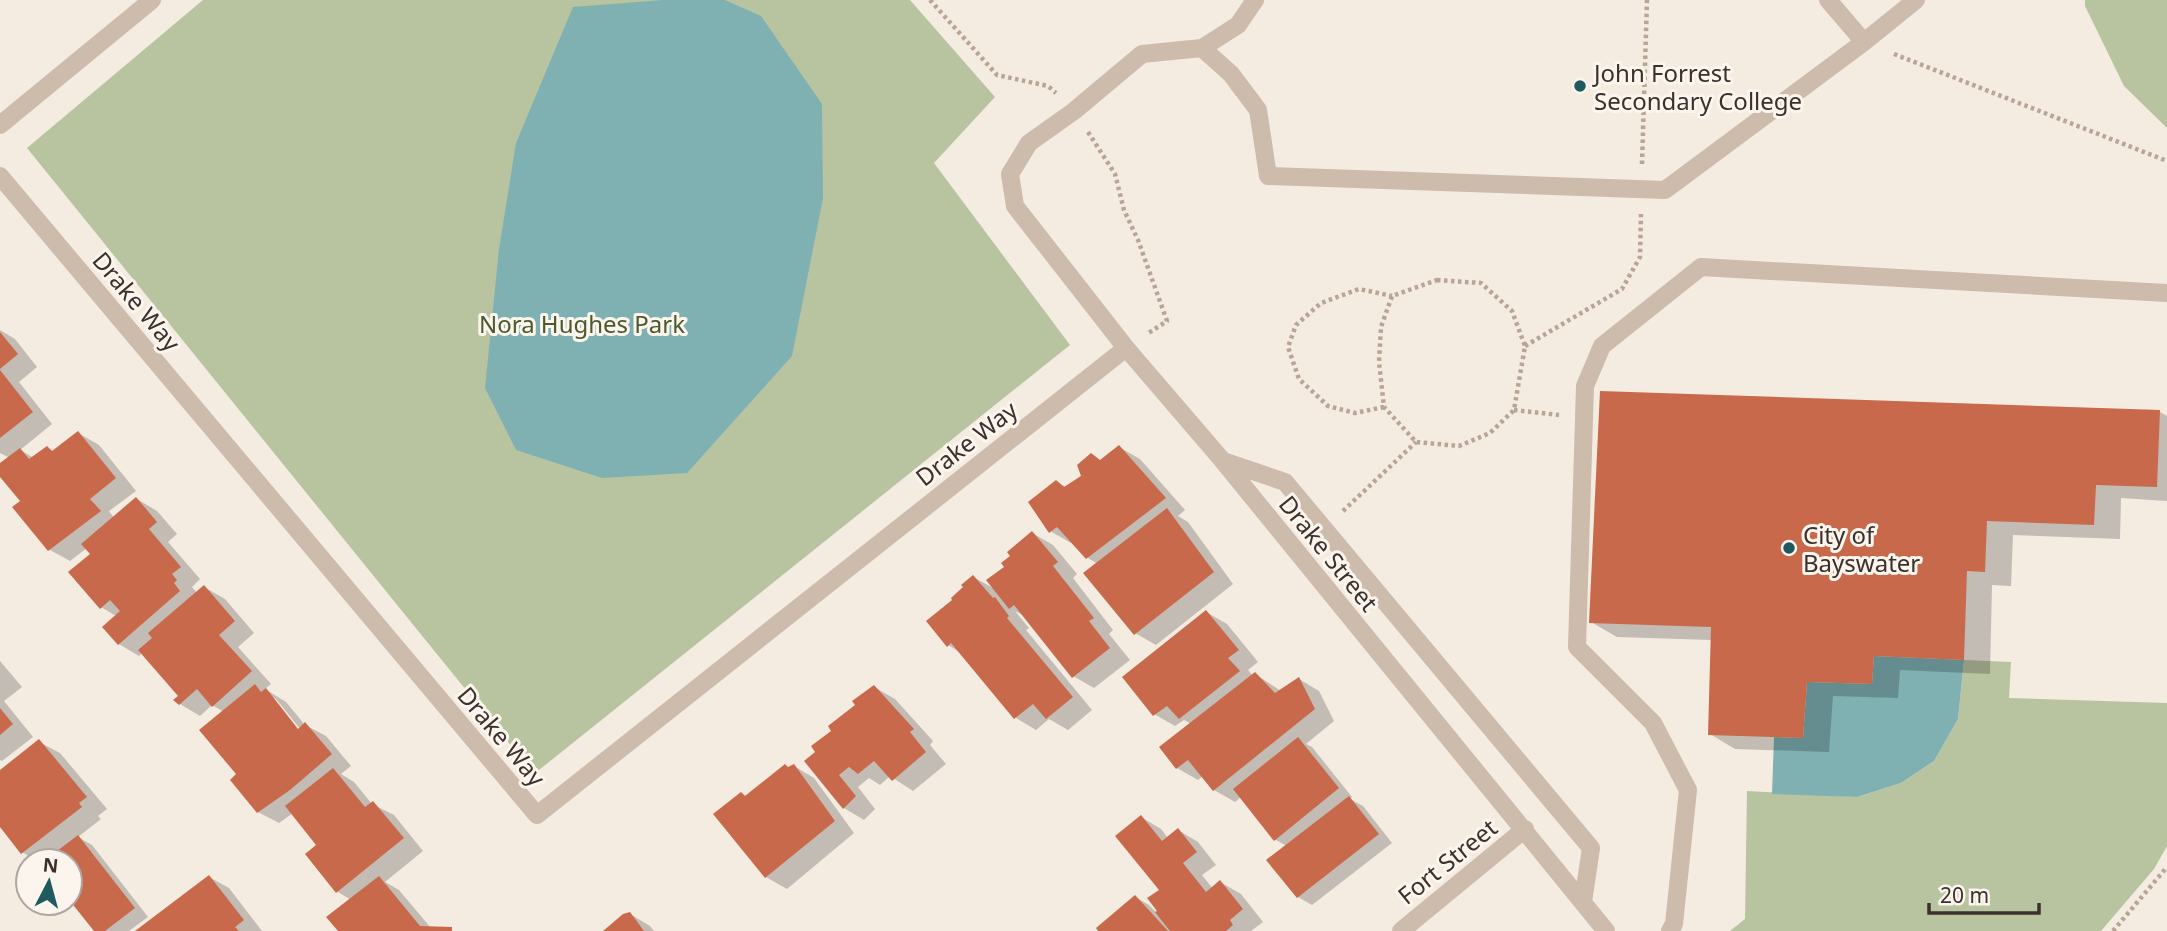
<svg xmlns="http://www.w3.org/2000/svg" width="2167" height="931" viewBox="0 0 2167 931" font-family="'Noto Sans',sans-serif">
  <style>
    .green { fill: #b8c4a0 }
    .water { fill: #7fb0b2 }
    .shadow { fill: #0003; fill-rule: evenodd }
    .building { fill: #c8694b }
    .lines { fill: none; stroke-linecap: round; stroke-linejoin: round }
    .path { stroke: #b9a596; stroke-width: 4.5; stroke-dasharray: 3.5 3.5; stroke-linecap: butt }
    .minor { stroke: #cdbbac; stroke-width: 18 }
    .poi-dot { fill: #1f5a5e; stroke: #fbf5ee; stroke-width: 2.5 }
    .labels { text-anchor: middle; dominant-baseline: central; stroke-width: 6; stroke-linejoin: round; paint-order: stroke }
    .poi-label { font-size: 24px; fill: #3b302b; stroke: #fbf5ee; text-anchor: start }
    .street-label { font-size: 24px; fill: #3b302b; stroke: #fbf5ee }
    .park-label { font-size: 24px; fill: #4a5a2e; stroke: #fbf5ee }
  </style>
  <rect width="100%" height="100%" fill="#f4ebe1"/>
  <!-- green -->
  <path class="green" d="M203,0H910L995,97L934,163L1070,345L534,774L27,148Z
    M2085,0H2167V128L2124,86L2085,6Z
    M1964,660L2011,662L2009,698L2167,703V846L2154,869L2101,931H1730L1745,919L1747,791L1857,797L1901,783L1934,761L1958,719Z"/>
  <!-- water -->
  <path class="water" d="M663,0H725L761,16L822,104L823,198L792,356L687,473L602,478L516,450L485,388L499,249L516,143L573,7Z
    M1874,656L1964,660L1958,719L1934,761L1901,783L1857,797L1772,794L1774,737L1803,738L1807,682L1872,684Z"/>
  <!-- shadow -->
  <path class="shadow" d="M0,330L15,339L37,367L19,382L52,424L20,450L34,458L47,448L54,452L78,433L99,445L136,491L109,511L114,518L137,499L157,511L177,534L168,542L200,579L192,587L197,593L204,587L225,599L254,633L238,647L271,684L265,689L286,702L305,725L326,736L351,766L341,774L354,782L372,804L394,815L423,851L385,882L399,890L431,928L455,931H340L351,900L338,892L319,845L293,813L279,823L258,812L239,775L224,712L212,705L200,716L180,704L181,696L142,653L139,656L119,644L116,616L101,607L92,554L87,548L70,561L50,550L22,501L0,474V466L10,458L0,453ZM269,695L276,699L305,735L302,737Z
    M2160,412L2167,416V501L2121,498L2120,539L2013,535L2011,586L1992,585L1990,674L1900,670L1898,698L1833,696L1829,752L1735,749L1710,734L1712,640L1617,637L1591,622Z
    M1119,447L1140,459L1185,510L1178,516L1188,522L1233,584L1156,645L1135,633L1098,564L1088,558L1073,542L1071,543L1050,531L1057,482L1066,487Z
    M1032,533L1053,545L1077,574L1073,578L1113,630L1109,634L1130,660L1094,688L1073,676L1026,617L1015,611L1029,628L1026,630L1092,710L1068,730L1049,719L1036,730L1016,718L963,654L948,645L955,600L973,577L995,589L1006,567Z
    M1206,612L1227,624L1258,662L1248,670L1253,676L1255,674L1281,691L1299,679L1319,691L1334,721L1306,744L1312,747L1352,797L1350,799L1363,806L1392,843L1312,905L1298,897L1287,846L1276,840L1241,797L1235,802L1214,790L1203,776L1198,780L1177,768L1191,724L1184,720L1175,726L1154,714Z
    M0,661L22,687L4,701L33,737L2,761L0,760Z
    M874,687L895,699L933,741L930,745L946,764L913,791L890,776L880,785L869,778L858,787L875,809L864,820L844,808L817,753Z
    M39,742L60,753L107,809L98,816L101,819L78,837L92,845L148,917L129,931H96L70,898V861H37L22,852L0,824V772Z
    M794,766L814,778L854,833L787,889L766,877L742,794L746,796Z
    M1141,817L1161,829L1168,838L1178,830L1198,842L1216,865L1202,875L1213,889L1220,882L1241,894L1263,922L1251,931H1101L1135,897L1149,905L1157,913L1161,890Z
    M209,877L229,888L262,931H138Z
    M630,914L650,926L654,931H606Z"/>
  <!-- building -->
  <path class="building" d="M0,332L18,354L0,369Z
    M0,370L33,412L0,438Z
    M1600,391L2160,410L2157,487L2096,485L2094,525L1987,521L1985,572L1967,571L1964,660L1874,656L1872,684L1807,682L1803,738L1708,735L1711,627L1589,623Z
    M78,431L116,478L90,499L101,511L48,551L12,507L20,501L0,477V463L20,448L29,459L47,446L52,451Z
    M1119,445L1166,498L1086,559L1057,527L1049,533L1028,502L1056,480L1064,487L1081,476L1077,465L1091,453L1100,460Z
    M136,497L157,522L149,529L181,567L172,574L177,580L174,583L180,591L118,645L102,627L120,611L110,600L100,609L68,572L90,554L81,544Z
    M1167,508L1214,572L1134,635L1083,573Z
    M1032,531L1058,562L1053,566L1094,618L1089,621L1110,648L1072,678L1014,605L1009,609L986,580L1004,567L1001,563L1010,556L1007,552Z
    M973,575L993,598L995,597L1009,616L1007,618L1073,697L1046,719L1033,704L1014,719L951,643L947,647L926,621L952,600L951,598L963,587L961,585Z
    M204,585L235,621L219,635L252,671L212,707L197,689L179,705L173,700L178,696L138,650L152,638L148,633Z
    M1206,610L1239,650L1228,658L1240,671L1179,719L1167,706L1153,716L1122,677Z
    M1255,672L1275,693L1299,677L1315,709L1213,791L1188,760L1176,769L1159,747Z
    M255,684L261,692L266,688L298,729L305,722L332,754L290,790L257,813L230,780L236,774L199,730Z
    M874,685L914,729L910,732L926,752L892,781L874,761L858,774L849,767L839,775L856,796L843,809L804,761L815,752L811,746L831,731L828,726L855,705L852,701Z
    M0,708L13,724L0,735Z
    M1298,737L1339,788L1274,841L1233,789Z
    M39,739L87,797L79,803L82,807L21,854L0,827V770Z
    M785,764L788,767L794,764L835,821L765,878L713,814L741,792L745,796Z
    M333,768L365,807L373,801L404,838L336,893L305,854L316,845L285,806Z
    M1349,796L1379,834L1297,898L1266,860Z
    M1141,815L1162,841L1178,828L1197,852L1183,863L1206,892L1220,880L1243,909L1230,920L1233,925L1226,931H1170L1155,912L1157,911L1147,898L1159,890L1115,836Z
    M78,835L135,908L105,931H94L70,901V861H44Z
    M209,875L244,920L235,927L239,931H135Z
    M379,876L420,926L452,927V931H338L326,917Z
    M1135,895L1168,931H1098L1096,928Z
    M630,912L644,931H603L623,914Z"/>
  <g class="lines">
    <!-- path -->
    <path class="path" d="M930,0L997,75L1048,86L1056,93
      M1894,54L2167,161
      M1088,132L1115,174L1124,210L1138,240L1167,321L1147,334
      M1642,164L1647,0
      M1437,280L1481,283L1512,311L1525,346L1514,410L1490,433L1459,446L1416,442L1384,407L1379,362L1381,327L1392,296Z
      M1525,346L1622,289L1640,257L1641,214
      M1384,407L1355,413L1328,406L1299,379L1288,347L1296,325L1321,303L1359,289L1392,296
      M1514,410L1559,415
      M1343,511L1416,442
      M2113,931L2167,867"/>
    <!-- minor -->
    <path class="minor" d="M1255,0L1238,25L1202,48L1142,54L1074,111L1029,143L1010,174L1015,206L1126,348L1223,461L1606,931
      M1828,0L1864,42
      M1202,48L1231,74L1258,110L1268,176L1665,190L1864,42L1916,0
      M0,125L152,0
      M0,176L537,815L1126,348
      M1223,461L1285,482L1591,848L1583,902
      M1401,931L1525,829
      M1670,931L1674,924L1688,790L1653,723L1577,647L1585,386L1602,346L1701,267L2167,293"/>
  </g>
  <!-- markers -->
  <g class="poi-dot">
    <circle cx="1580" cy="86" r="7"/>
    <circle cx="1789" cy="548" r="7"/>
  </g>
  <g class="labels">
    <!-- poi labels -->
    <g class="poi-label">
      <text x="1594" y="72">John Forrest<tspan x="1594" dy="28">Secondary College</tspan></text>
      <text x="1803" y="534">City of<tspan x="1803" dy="28">Bayswater</tspan></text>
    </g>
    <!-- street labels -->
    <g class="street-label">
      <text transform="translate(137 301) rotate(50)">Drake Way</text>
      <text transform="translate(966 443) rotate(-38)">Drake Way</text>
      <text transform="translate(1329 553) rotate(51)">Drake Street</text>
      <text transform="translate(502 736) rotate(50)">Drake Way</text>
      <text transform="translate(1447 861) rotate(-39)">Fort Street</text>
    </g>
    <!-- park labels -->
    <g class="park-label">
      <text x="582" y="323">Nora Hughes Park</text>
    </g>
  </g>
  <!-- north arrow -->
  <g transform="translate(49 882) rotate(6)"><circle r="33" fill="#fbf5ee" stroke="#aea6a0" stroke-width="2"/>
  <path d="M0-5L12 26L0 18L-12 26Z" fill="#1f5a5e"/>
  <text y="-10" font-size="19" font-weight="bold" text-anchor="middle" fill="#3b302b">N</text>
  </g>
  <!-- scale -->
  <path d="M1929 903v10h110v-10" fill="none" stroke="#3b302b" stroke-width="3.5"/>
  <text x="1940" y="903" font-size="21" fill="#3b302b" stroke="#fbf5ee" stroke-width="5" paint-order="stroke">20 m</text>
</svg>
